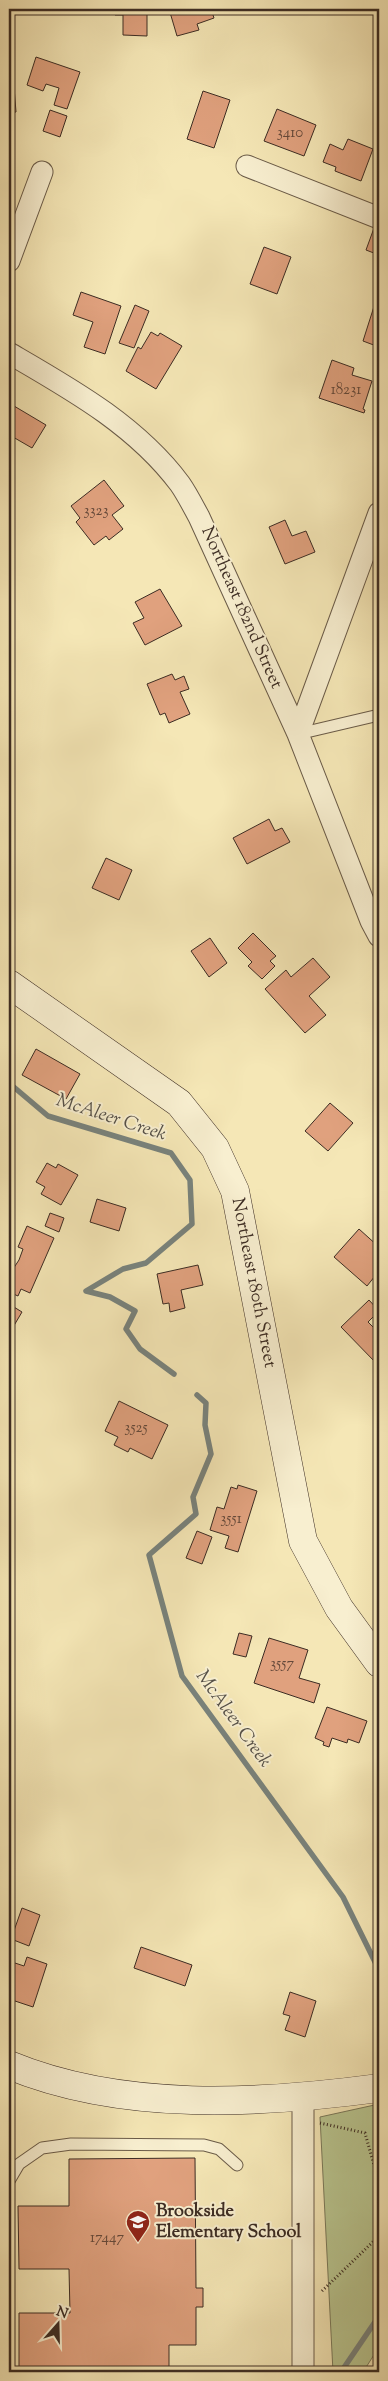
<svg xmlns="http://www.w3.org/2000/svg" width="388" height="2381" viewBox="0 0 388 2381" font-family="'Sorts Mill Goudy',serif">
  <style>
    .green { fill: #b9c690; stroke: #7a795a }
    .lines { fill: none; stroke-linecap: round; stroke-linejoin: round }
    .stream { stroke: #79837d; stroke-width: 5.5 }
    .building { fill: #e0a17e; stroke: #3c2c23 }
    .lane-casing { stroke: #6a5b48; stroke-width: 13 }
    .street-casing { stroke: #6a5b48; stroke-width: 23 }
    .secondary-casing { stroke: #3c2c23; stroke-width: 29 }
    .path { stroke: #3c2c23; stroke-width: 3; stroke-dasharray: 1 2.5; stroke-linecap: butt }
    .lane { stroke: #f8efd0; stroke-width: 11 }
    .street { stroke: #f8efd0; stroke-width: 21 }
    .secondary { stroke: #f8efd0; stroke-width: 28 }
    .labels { text-anchor: middle; dominant-baseline: central; stroke-width: 4; stroke-linejoin: round; paint-order: stroke }
    .number-label { font-size: 15px; fill: #65493a }
    .street-label { font-size: 18px; fill: #3c2c23; stroke: #f8efd0 }
    .poi-label { font-size: 18px; font-weight: bold; fill: #3c2c23; stroke: #f8efd0; text-anchor: start }
    .water-label { font-size: 19px; font-style: italic; fill: #555048; stroke: #f8efd0 }
  </style>
  <rect width="100%" height="100%" fill="#f5e7b6"/>
  <filter id="stains"><feTurbulence type="fractalNoise" baseFrequency=".004" numOctaves="4"/><feColorMatrix values="0 0 0 0 .2 0 0 0 0 .09 0 0 0 0 .02 0 0 0 .5 -.17"/></filter>
  <radialGradient id="worn" r=".72"><stop offset=".6" stop-color="#630" stop-opacity="0"/><stop offset="1" stop-color="#630" stop-opacity=".3"/></radialGradient>
  <!-- green -->
  <path class="green" d="M379,2104V2347L363,2372H333L320,2117Z"/>
  <g class="lines">
    <!-- stream -->
    <path class="stream" d="M9,1083L48,1116L171,1153L190,1180L192,1224L146,1263L123,1269L86,1291L110,1297L135,1311L126,1329L140,1349L174,1374
      M197,1395L206,1403L205,1425L211,1454L193,1497L196,1514L149,1555L182,1676L343,1897L379,1970
      M341,2372L379,2316"/>
  </g>
  <!-- building -->
  <path class="building" d="M115,9H147V36L123,35V15H115Z
    M169,9H211L214,18L197,24L199,30L177,36Z
    M36,57L80,72L67,109L54,105L59,88L46,84L43,91L27,85Z
    M9,87H14L16,112L9,113Z
    M203,91L230,100L214,148L187,139Z
    M277,109L316,125L304,156L264,141Z
    M50,110L67,116L60,137L43,131Z
    M348,139L373,149L361,181L335,171L336,167L323,162L330,144L343,150Z
    M374,228L379,230V255L366,250Z
    M264,247L291,257L277,294L250,284Z
    M81,292L121,306L105,354L84,347L93,322L73,315Z
    M377,297L379,298V347L363,341Z
    M135,305L149,311L134,348L119,343Z
    M151,332L158,336L160,333L182,346L156,389L126,371L138,347L141,349Z
    M332,360L354,368L352,375L372,381L363,409L365,410L364,413L319,398Z
    M9,403L46,425L32,448L13,437L9,445Z
    M104,480L124,506L112,515L123,529L109,540L106,536L94,545L76,522L80,518L71,506Z
    M285,520L292,536L306,531L315,552L285,564L269,527Z
    M160,589L182,626L145,645L133,623L144,618L135,602Z
    M172,674L175,680L184,676L189,689L180,692L190,714L169,723L165,713L160,715L147,684Z
    M269,819L275,831L282,828L290,842L247,864L233,838Z
    M106,858L132,870L119,900L92,888Z
    M253,933L276,956L270,961L275,966L262,979L248,966L252,962L238,948Z
    M210,938L227,963L209,977L191,951Z
    M313,958L330,977L309,996L326,1015L305,1033L265,989L286,970L291,977Z
    M36,1049L80,1074L66,1099L22,1075Z
    M330,1103L353,1123L328,1151L305,1131Z
    M47,1163L56,1168L58,1164L78,1175L61,1205L41,1194L45,1187L36,1182Z
    M97,1199L126,1208L119,1231L90,1222Z
    M50,1213L64,1218L59,1232L45,1226Z
    M27,1226L54,1238L30,1293L21,1289L18,1296L9,1292V1267L13,1269L19,1260L23,1249L18,1247Z
    M359,1229L379,1247V1271L367,1286L334,1257Z
    M198,1265L203,1285L181,1290L185,1308L170,1312L169,1303L163,1304L157,1274Z
    M369,1300L379,1311L368,1322L379,1333V1360L376,1363L341,1327Z
    M9,1304L22,1312L9,1334Z
    M119,1401L168,1425L152,1459L130,1448L128,1452L114,1445L118,1437L105,1431Z
    M238,1485L257,1491L238,1552L225,1548L229,1536L210,1530L217,1507L224,1509L231,1487L237,1489Z
    M197,1531L212,1537L202,1564L186,1558Z
    M239,1633L252,1636L246,1657L233,1654Z
    M269,1638L308,1650L299,1678L320,1684L314,1703L254,1683Z
    M327,1707L367,1721L359,1743L348,1739L347,1743L332,1738L329,1747L323,1745L324,1742L315,1738Z
    M22,1908L40,1915L29,1946L11,1939Z
    M141,1947L192,1965L185,1986L134,1968Z
    M27,1957L47,1964L33,2007L9,1999V1961L24,1966Z
    M290,1992L316,2001L305,2037L285,2030L290,2016L283,2014Z
    M195,2158L196,2288H203V2307H196V2345H169V2372H19V2313H70L69,2269H19L18,2206H69V2159Z"/>
  <g class="lines">
    <!-- lane casing -->
    <g class="lane-casing">
      <path id="lane" d="M298,734L379,715
        M9,2181L19,2164L42,2148L71,2144L204,2145L219,2149L237,2165"/>
    </g>
    <!-- street casing -->
    <g class="street-casing">
      <path id="street" d="M247,166L379,218
        M9,261L42,172
        M9,353C71,389 136,425 180,484C187,494 193,506 199,517L298,734L371,921L379,936
        M298,734L379,513
        M303,2098V2372"/>
    </g>
    <!-- secondary casing -->
    <g class="secondary-casing">
      <path id="secondary" d="M9,984L179,1103L215,1148L235,1191L303,1541L339,1608L379,1663
        M9,2065C123,2112 259,2104 379,2088"/>
    </g>
    <!-- path -->
    <path class="path" d="M320,2123L365,2133L379,2183
      M322,2291L379,2236"/>
    <!-- lane -->
    <use href="#lane" class="lane"/>
    <!-- street -->
    <use href="#street" class="street"/>
    <!-- secondary -->
    <use href="#secondary" class="secondary"/>
  </g>
  <!-- icons -->
  <defs>
    <g id="school-pin" transform="scale(1.25)"><path d="M0 17L-7.5 6A9.5 9.5 0 1 1 7.5 6Z" fill="#8f2418" stroke="#f8efd0"/><path d="M0-5L7-2L0 1L-7-2ZM-4 1L0 2.5L4 1V4Q0 6-4 4Z" fill="#fff"/></g>
  </defs>
  <g fill-rule="evenodd">
    <use href="#school-pin" x="138" y="2222"/>
  </g>
  <g class="labels">
    <!-- number labels -->
    <g class="number-label">
      <text x="290" y="133">3410</text>
      <text x="346" y="390">18231</text>
      <text x="96" y="511">3323</text>
      <text x="136" y="1428">3525</text>
      <text x="231" y="1519">3551</text>
      <text x="282" y="1664">3557</text>
      <text x="107" y="2238">17447</text>
    </g>
    <!-- street labels -->
    <g class="street-label">
      <text transform="translate(241 608) rotate(66)">Northeast 182nd Street</text>
      <text transform="translate(253 1283) rotate(79)">Northeast 180th Street</text>
    </g>
    <!-- poi labels -->
    <g class="poi-label">
      <text x="156" y="2212">Brookside<tspan x="156" dy="21">Elementary School</tspan></text>
    </g>
    <!-- water labels -->
    <g class="water-label">
      <text transform="translate(111 1118) rotate(18)">McAleer Creek</text>
      <text transform="translate(233 1719) rotate(54)">McAleer Creek</text>
    </g>
  </g>
  <!-- margin -->
  <rect width="388" height="2381" fill="none" stroke="#f5e7b6" stroke-width="30"/>
  <rect x="10" y="10" width="368" height="2361" fill="none" stroke="#3c2c23" stroke-width="2.5"/>
  <rect x="15" y="15" width="358" height="2351" fill="none" stroke="#3c2c23"/>
  <!-- north arrow -->
  <g transform="translate(58 2324) rotate(20)" stroke="#f8efd0" stroke-width="4" paint-order="stroke">
  <path d="M0-4L9 19L0 12L-9 19Z" fill="#3c2c23"/>
  <text y="-8" font-size="14" font-weight="bold" text-anchor="middle" fill="#3c2c23">N</text>
  </g>
  <rect width="100%" height="100%" filter="url(#stains)"/>
  <rect width="100%" height="100%" fill="url(#worn)"/>
</svg>
